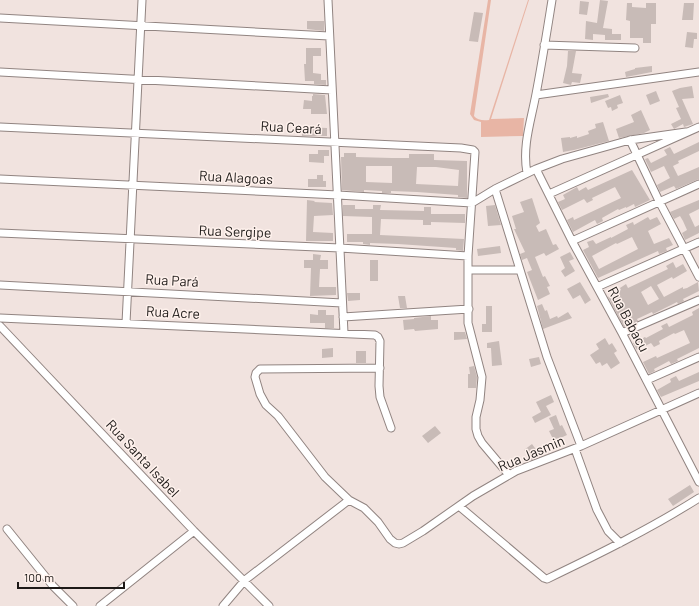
<svg xmlns="http://www.w3.org/2000/svg" width="699" height="606" viewBox="0 0 699 606" font-family="Barlow,sans-serif">
  <style>
    .green { fill: #e8b5a5 }
    .building { fill: #c8bbb7; fill-rule: evenodd }
    .lines { fill: none; stroke-linecap: round; stroke-linejoin: round }
    .minor-casing { stroke: #918481; stroke-width: 9 }
    .minor { stroke: #fff; stroke-width: 7 }
    .labels { text-anchor: middle; dominant-baseline: central; stroke-width: 3; stroke-linejoin: round; paint-order: stroke }
    .street-label { font-size: 14px; fill: #1d1917; stroke: #fef1ec }
  </style>
  <rect width="100%" height="100%" fill="#f1e3df"/>
  <!-- green -->
  <path class="green" d="M488,0H491L474,116C477,120 483,121 489,120L528,0H529L491,119L524,118L523,136L481,137V122L474,120L470,114Z"/>
  <!-- building -->
  <path class="building" d="M600,0L608,1L603,28L612,29V34H621V40H605V35L593,34V40L585,39L586,21L597,23Z
    M580,1L589,2L587,15L579,14Z
    M627,3H632V7L646,8V3H656V24H651V43H643V38H630V21L626,20Z
    M684,3H694L693,20H682Z
    M474,12L483,13L478,42L469,41Z
    M307,21H324V31L307,29Z
    M687,32L697,33V39H694L693,48L685,47Z
    M306,48H321V56H313V73L321,74V80H326V85L314,84V81H305L304,64H306Z
    M568,51H576L572,73L582,74L580,83L572,82L571,85L563,83L567,66Z
    M652,66V72L626,77L625,72L635,69V68Z
    M692,86L694,98L682,99L693,124L684,127L683,124L674,129L671,124L681,119L676,108L679,107L672,91L680,88Z
    M656,91L660,101L650,105L646,95Z
    M313,94L325,95L327,114H311V109H303L304,100L312,101V96H313Z
    M608,94L609,97L591,103L590,97Z
    M620,95L623,103L617,105L618,108L612,111L611,107L608,108L605,101Z
    M641,110L650,130L644,133L619,138L616,129L634,122L631,115Z
    M603,122L609,141L574,150L563,152L561,138L570,137V138L577,136V138L589,134L588,131L596,128L595,124Z
    M302,127L327,128V136H302Z
    M699,142V151L678,161L679,163L673,166L678,176L699,167V179L676,189L674,186L660,192L657,185L670,178L664,166L651,172L645,159L648,158L651,163L667,155L664,150L670,147L674,154Z
    M318,150H329V156H324V163L309,162V154H318Z
    M344,153H356V157L392,158H409V154H434V160L467,161V198L458,197V195L417,192L391,191V193H382V191L364,190V192L342,190L341,157H344ZM366,166H392V183L366,182ZM417,167H436L459,170L458,186L416,184Z
    M632,170L650,200L635,207L634,204L626,208V207L619,210L618,209L602,218L603,221L597,224L595,220L573,232L567,220L573,217L574,220L621,198L615,187L592,198L593,200L587,203L584,199L562,210L558,202L565,199L563,195L577,187L579,191L586,187L588,190Z
    M317,175H323V181H326V187H308V179H317Z
    M532,198L540,223L536,226L539,232L546,229L553,245L556,244L559,249L546,256L544,253L535,257L543,277L545,276L550,286L547,287L550,294L538,300L527,272L532,270L527,258L522,260L520,254L525,252L514,229H516L512,216L524,212L520,202Z
    M307,200L315,201L314,202L332,203L333,215L314,216L313,232L333,233V241H306Z
    M699,200V209L689,214L695,227L699,225V233L685,240L682,233L687,230L683,221L680,216L674,219L670,212Z
    M343,205H355V209H373V205H381L380,210L424,211V207H431V214H465V223L431,222V225H423V220L381,219L380,235L464,239L463,251L456,250V248L398,244L370,243V245L363,244V242H347V234H372V217L343,216Z
    M495,205L501,225L488,226L486,206Z
    M648,217L650,220L657,217L661,224L648,231L654,244L669,238L673,245L666,248L667,251L659,254L658,251L598,278L583,250L589,247L587,242L593,240L596,244L611,237V238L628,229L626,225L633,222L634,225ZM632,237L638,249L599,269L592,256L616,243L617,244Z
    M500,246L501,253L478,256L477,249Z
    M570,252L574,259L569,261L575,271L565,277L561,271L565,268L560,257Z
    M313,254L321,255L320,260H328V269H320L319,287H336V295L310,296L311,268H304V260H313Z
    M370,260H378V281H370Z
    M673,262L676,268L683,264L687,271L673,279L672,277L657,285L664,297L683,287V289L687,288L698,282L699,291L683,299L684,301L678,304L677,302L653,314L652,312L637,319L638,321L624,327L608,297L621,290L620,288L626,284L628,288L668,269L666,266ZM651,286L659,299L648,305L641,292Z
    M580,282L591,300L585,304L580,295L573,299L567,289Z
    M347,293H360V300L348,301Z
    M398,296H405L407,308H400Z
    M542,304L545,311L547,310L550,319L557,316L558,318L568,312L572,318L543,329L537,306Z
    M486,306H492V332H482V324H486Z
    M699,308V348L677,359L678,361L671,364L669,361L654,369L655,371L649,374L643,362L656,356L657,358L690,343L684,330L675,334L674,333L659,341L660,344L654,347L651,343L637,350L633,343L645,337L646,338L663,329L661,326L667,323L669,327L693,315L692,312Z
    M318,310H326V315H334V328H325V323H310V314L318,315Z
    M431,316V320H438V329L415,331L414,329L404,330L403,320L414,319V318Z
    M454,332H465L467,339L454,340Z
    M605,338L609,345L612,343L617,351L614,353L620,363L611,369L607,363L602,366L600,362L596,364L590,355L599,349L596,344Z
    M499,341L502,365L492,366L491,348H487V343Z
    M333,348V357L322,358V349Z
    M356,351H366V363H356Z
    M539,357L541,364L531,367L529,359Z
    M474,366L477,377L476,388H468V374H470L469,367Z
    M699,372V381L661,397L657,390L671,382L670,379L676,376L679,381Z
    M551,395L554,402L546,406L551,415L535,423L532,417L541,412L536,402Z
    M556,415L560,426L562,425L567,435L554,441L549,431L554,429L549,418Z
    M435,426L441,433L428,443L422,436Z
    M532,444L540,455L531,460L524,450Z
    M690,485L694,492L673,506L668,499Z"/>
  <g class="lines">
    <!-- minor casing -->
    <g class="minor-casing">
      <path id="minor" d="M328,0L344,333
        M0,18L329,36
        M544,45L635,48
        M0,72L332,90
        M536,95L699,72
        M0,127L461,148L473,150L475,152L468,256V323L482,377L480,400L476,417V429L478,436L482,443L509,475
        M630,140L659,201L699,277
        M536,169L572,241L622,333L699,482
        M527,173C522,146 531,121 536,94C542,63 547,31 552,0
        M0,179L338,195L472,203
        M495,189L547,357L581,446
        M549,194L699,127
        M472,203L495,189L536,169L562,159L630,140L686,132
        M0,233L340,248L468,256
        M572,241L699,184
        M469,270H520
        M0,285L342,303
        M597,287L699,242
        M343,317L469,309
        M0,318L375,335L378,337L380,341L379,386L380,397L391,428
        M126,323L142,0
        M0,326L194,531L269,606
        M622,333L699,300
        M380,368L260,369L256,373L255,377L260,394L266,405L278,416L325,477L349,500L364,508L378,522L390,539L395,543L399,544L403,543L423,531L473,496L516,471L581,446L699,393
        M647,380L699,357
        M575,449L597,510L608,531L620,543
        M459,506L544,578L547,579C599,554 650,529 699,498
        M7,529L53,586L73,606
        M100,606L194,531
        M223,606L245,580L349,500"/>
    </g>
    <!-- minor -->
    <use href="#minor" class="minor"/>
  </g>
  <g class="labels">
    <!-- street labels -->
    <g class="street-label">
      <text transform="translate(291 127) rotate(3)">Rua Ceará</text>
      <text transform="translate(236 177) rotate(3)">Rua Alagoas</text>
      <text transform="translate(235 231) rotate(2)">Rua Sergipe</text>
      <text transform="translate(172 280) rotate(3)">Rua Pará</text>
      <text transform="translate(173 312) rotate(3)">Rua Acre</text>
      <text transform="translate(629 319) rotate(62)">Rua Babacu</text>
      <text transform="translate(531 453) rotate(-23)">Rua Jasmin</text>
      <text transform="translate(143 458) rotate(47)">Rua Santa Isabel</text>
    </g>
  </g>
  <!-- scale -->
  <path d="M18 582v6h106v-6" fill="none" stroke="#1d1917" stroke-width="2"/>
  <text x="24" y="582" font-size="12" fill="#1d1917" stroke="#fef1ec" stroke-width="3" paint-order="stroke">100 m</text>
</svg>
